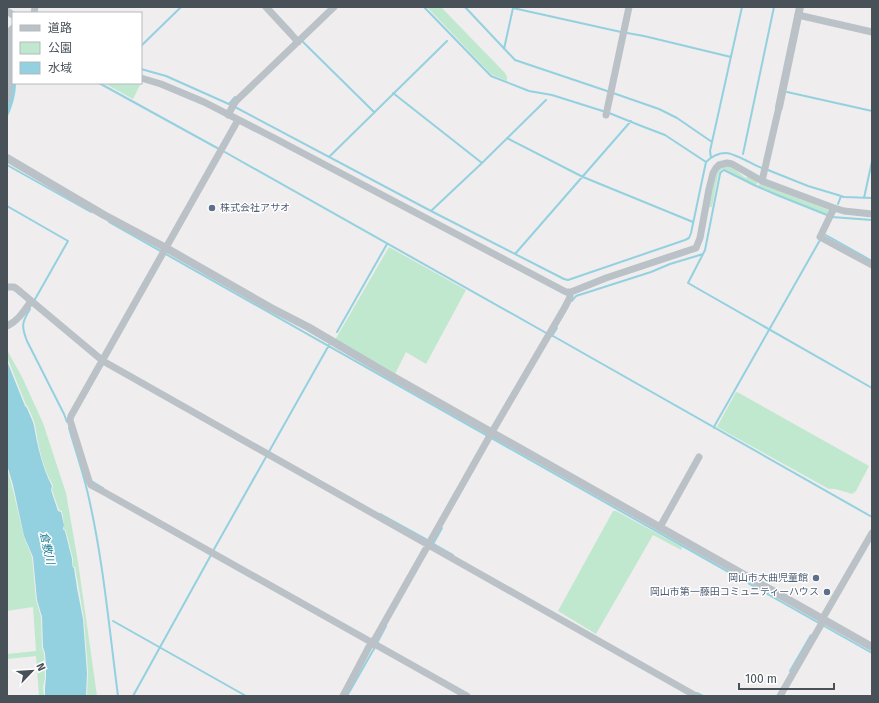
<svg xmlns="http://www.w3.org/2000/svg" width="879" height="703" viewBox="0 0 879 703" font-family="'Fira Sans','Noto Sans JP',sans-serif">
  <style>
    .green { fill: #c0e8cf }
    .water { fill: #93d1e0 }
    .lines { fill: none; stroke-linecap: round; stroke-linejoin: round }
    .stream { stroke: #93d1e0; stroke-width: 2 }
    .minor { stroke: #bac2c8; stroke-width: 7 }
    .tertiary { stroke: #bac2c8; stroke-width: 8 }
    .service-dot { fill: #5c6f8a; stroke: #fff; stroke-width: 1.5 }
    .labels { text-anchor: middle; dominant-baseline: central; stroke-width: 3; stroke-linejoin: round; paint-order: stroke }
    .service-label { font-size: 10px; fill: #4e5e75; stroke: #fff; text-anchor: end }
    .water-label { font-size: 11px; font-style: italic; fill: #1e7e95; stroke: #fff }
  </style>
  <rect width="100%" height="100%" fill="#efeded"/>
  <!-- green -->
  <path class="green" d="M427,7H441L505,73L507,77V81L491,74Z
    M141,81H142L133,99L104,83H141Z
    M728,166C735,168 740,174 746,178L748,176L757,181V184L755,185L725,169C721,169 720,171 718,175L712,207H708L714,178L720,167Z
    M760,183L831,211L829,215L759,188L758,187Z
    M389,247L466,290L426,364L406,352L395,374L335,340Z
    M7,350L22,377L43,423L66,493L78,562L97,696H87L88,672L84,619L75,567L72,566L73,559L66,531L64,529V524L62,511L59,510L52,490L53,485C43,470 38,443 35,425C34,419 30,413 28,407L26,405L7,357Z
    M736,392L739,393L869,466L856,491L852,494C845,492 835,488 829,489L717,427Z
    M7,468L12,486L24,537L32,557L36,600L41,617L42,648L44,653L45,677L43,687L44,696H39L36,656L7,659V654L36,651L33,607L7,611Z
    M613,511H616L682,547L681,550L653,535L596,634L558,611Z"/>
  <!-- water -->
  <path class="water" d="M13,33V83H16C16,95 12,108 7,118V109L12,87V35Z
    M7,361L25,406L27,408C29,414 33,420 34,426C37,444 43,470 52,486L51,490L58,511L61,512L64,525L63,529L65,531L72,559V566L74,568L77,588L83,619L87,673L86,696H45V688L46,677V665L45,653L43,647L42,617L37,600L33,557L24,536L13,485L7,465Z"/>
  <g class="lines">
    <!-- stream -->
    <path class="stream" d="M424,7L491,76L529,91L552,95L609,113L644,127L665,135L706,162
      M465,7L515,60L613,93L659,109L677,118L712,142
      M513,8L621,32
      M627,33L644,36L731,57
      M301,40L374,112
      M141,46L181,7
      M504,49L513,8
      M141,69L166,76L231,105
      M99,83L219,149
      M787,92L872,111
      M393,93L482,163
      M229,104L235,97
      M235,107L431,211L564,279L568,280L685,240L689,238L691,233L706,162C711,157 719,153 726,153C734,153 754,165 762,168
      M507,138L583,177L693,222
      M223,151L548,334
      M743,154L774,7
      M329,157L447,41
      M711,158L710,151L742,7
      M7,165L91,212
      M768,170L808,186L838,195L844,197L872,198
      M864,198L872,161
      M838,204L841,196
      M7,206L68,241L34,301
      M431,211L482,163L546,100
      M109,222L872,653
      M824,234L872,261
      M515,254L631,121
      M703,254L688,283L872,388
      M572,301L576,296L651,272L670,264L703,254L705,250L720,174L721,172L724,170L754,185L777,195L832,217L872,220
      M30,309C22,322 21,326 27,341L64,414L67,422
      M337,332L387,244
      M552,336L557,328
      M553,336L872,517
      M69,428C75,449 82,469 87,490C103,557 109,627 118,696
      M714,428L715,425L820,240
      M93,482L103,488
      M380,514L429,541
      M432,543L453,555
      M433,544L442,528
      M213,551L329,345
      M113,621L246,696
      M377,643L386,626
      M790,671L811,635
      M697,693L703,696
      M133,696L211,555
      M347,696L375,647"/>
    <!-- minor -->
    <path class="minor" d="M266,7L291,34L298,42
      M7,11L13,15
      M34,13L35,7
      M798,15L872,32
      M141,78L161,84L204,102L278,140L566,292H571L606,278L696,248L700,238L709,189L713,173L716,168L719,165L727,163L732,164L762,181L834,208L844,211L872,214
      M7,100L10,83L11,48L9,37L11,30L13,28
      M228,115L234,104L236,101L334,7
      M606,115L629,7
      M238,120L71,416L70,420L89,481L91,485L104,492L467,696
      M762,181L779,107
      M834,208L820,237L872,265
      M7,287H14L17,289L103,361L696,696
      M7,326C18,321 24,311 31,301
      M660,527L699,457
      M343,696L371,643L375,639L492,432L565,307L570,297V292
      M780,696L822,623L824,616L872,533"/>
    <!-- tertiary -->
    <path class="tertiary" d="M779,107L800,7
      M7,158L104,215L166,248L271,308L308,327L388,374L872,647"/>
  </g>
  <!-- markers -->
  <g class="service-dot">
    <circle cx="212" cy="208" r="4"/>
    <circle cx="816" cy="578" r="4"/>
    <circle cx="827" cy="592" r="4"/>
  </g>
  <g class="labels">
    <!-- service labels -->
    <g class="service-label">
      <text x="220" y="208" text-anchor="start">株式会社アサオ</text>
      <text x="808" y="578">岡山市大曲児童館</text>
      <text x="819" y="592">岡山市第一藤田コミュニティーハウス</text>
    </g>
    <!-- water labels -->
    <g class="water-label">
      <text transform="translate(47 548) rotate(77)">倉敷川</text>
    </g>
  </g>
  <!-- border -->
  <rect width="879" height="703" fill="none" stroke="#485158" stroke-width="16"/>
  <!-- legend -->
  <rect x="12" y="12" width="130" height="72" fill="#ffffff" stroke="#b6b9bc"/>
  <rect x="20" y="25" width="20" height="6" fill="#bac2c8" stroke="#b6b9bc"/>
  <text x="48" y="32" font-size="12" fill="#485158">道路</text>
  <rect x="20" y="42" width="20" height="12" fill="#c0e8cf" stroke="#b6b9bc"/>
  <text x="48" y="52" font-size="12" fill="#485158">公園</text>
  <rect x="20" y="62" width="20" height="12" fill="#93d1e0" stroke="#b6b9bc"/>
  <text x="48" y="72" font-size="12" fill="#485158">水域</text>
  <!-- north arrow -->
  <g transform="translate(32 671) rotate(65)" stroke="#ffffff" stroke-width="3" paint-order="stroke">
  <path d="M0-3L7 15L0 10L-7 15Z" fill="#485158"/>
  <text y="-6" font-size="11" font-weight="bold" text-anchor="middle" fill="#485158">N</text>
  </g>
  <!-- scale -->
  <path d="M739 683v6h95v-6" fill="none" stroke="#485158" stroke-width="2"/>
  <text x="745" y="683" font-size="12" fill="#485158" stroke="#ffffff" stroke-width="3" paint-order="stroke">100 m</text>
</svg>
